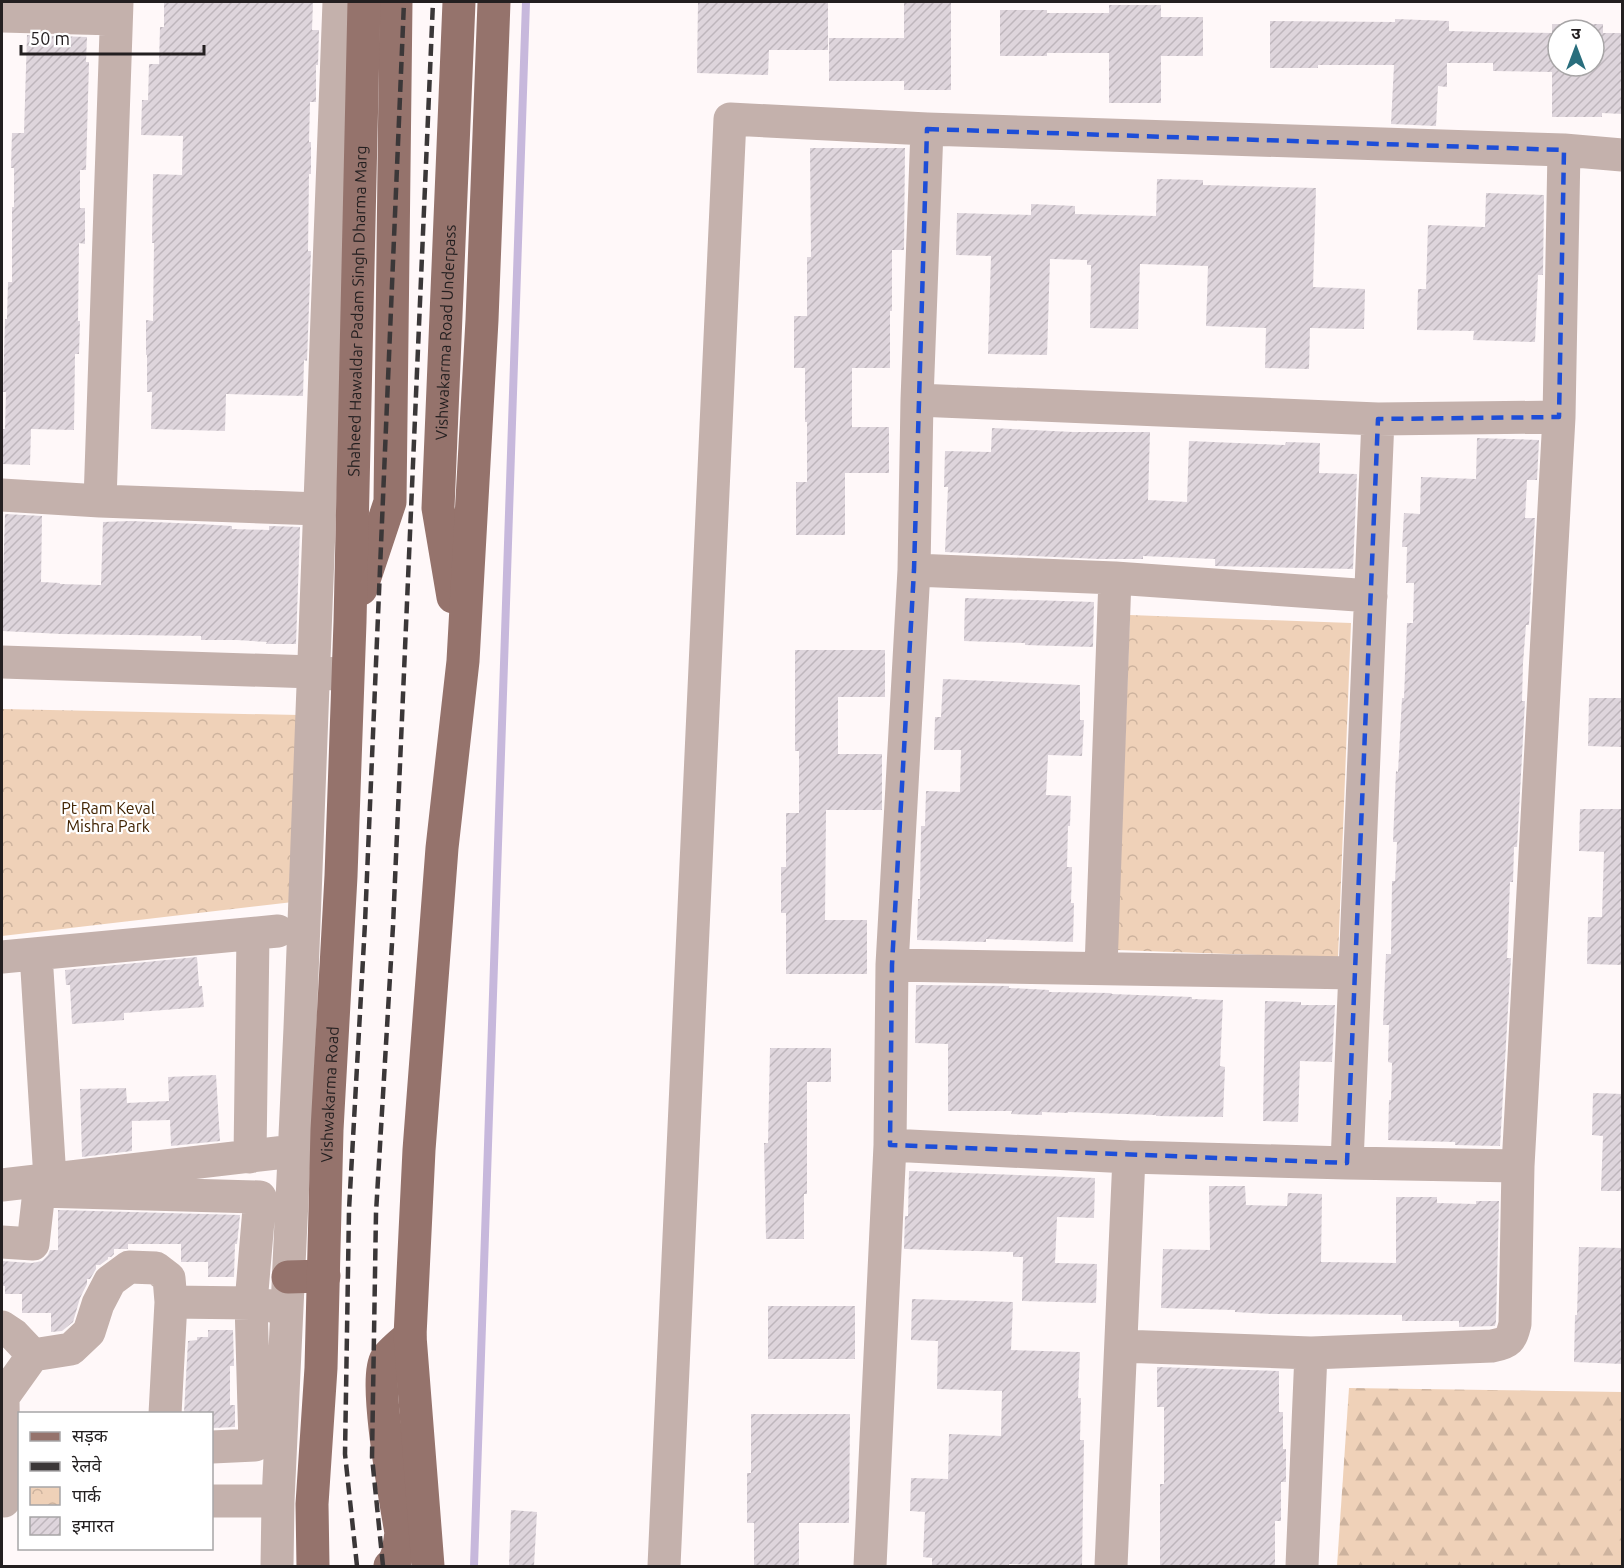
<svg xmlns="http://www.w3.org/2000/svg" width="1624" height="1568" viewBox="0 0 1624 1568" font-family="Ubuntu,'Noto Sans Devanagari',sans-serif">
  <style>
    .forest { fill: url(#forest-firs) }
    .park { fill: url(#park-crowns) }
    .lines { fill: none; stroke-linecap: round; stroke-linejoin: round }
    .stream { stroke: #c7b8dc; stroke-width: 8 }
    .building { fill: url(#building-hatch); fill-rule: evenodd }
    .minor { stroke: #c4b1ac; stroke-width: 33 }
    .major { stroke: #95736c; stroke-width: 33 }
    .rail { stroke: #3b3738; stroke-width: 4.5; stroke-dasharray: 12 6; stroke-linecap: butt }
    .marked { fill: none; stroke: #1d4ed8; stroke-width: 4.5; stroke-dasharray: 12 8; stroke-linejoin: round }
    .labels { text-anchor: middle; dominant-baseline: central; stroke-width: 4.5; stroke-linejoin: round; paint-order: stroke }
    .street-label { font-size: 16px; fill: #231f20; stroke: #fff }
    .park-label { font-size: 16px; fill: #402200; stroke: #fff }
  </style>
  <defs>
    <pattern id="forest-firs" width="22" height="20" patternUnits="userSpaceOnUse" patternTransform="scale(1.5)"><rect width="22" height="20" fill="#efd1b8"/><path d="M5 1l3.5 6h-7zM16 11l3.5 6h-7z" fill="#cdb39e"/></pattern>
    <pattern id="park-crowns" width="20" height="18" patternUnits="userSpaceOnUse" patternTransform="scale(1.5)"><rect width="20" height="18" fill="#efd1b8"/><path d="M2 6a3 3 0 1 1 6 0M12 15a3 3 0 1 1 6 0" fill="none" stroke="#cdb39e"/></pattern>
    <pattern id="building-hatch" width="6" height="6" patternUnits="userSpaceOnUse" patternTransform="scale(1.5)"><rect width="6" height="6" fill="#ded5dc"/><path d="M-1 1l2-2M0 6l6-6M5 7l2-2" fill="none" stroke="#beb6bc"/></pattern>
  </defs>
  <rect width="100%" height="100%" fill="#fff8f9"/>
  <!-- forest -->
  <path class="forest" d="M1349,1388L1622,1392V1566H1337Z"/>
  <!-- park -->
  <path class="park" d="M1130,615L1351,623L1338,958L1117,950Z
    M2,709L299,715L293,902L2,936Z"/>
  <g class="lines">
    <!-- stream -->
    <path class="stream" d="M474,1566L526,2"/>
  </g>
  <!-- building -->
  <path class="building" d="M164,2H313L312,30H319L318,65H316V102H310L309,142H311V174H309L308,251H311L307,361L304,360L303,396L226,394L225,431L151,429L152,392H147V355H146V320L153,321L154,243H152L153,174L182,175L183,136L141,135L142,100H148L149,64H159L160,27H164Z
    M698,2H828V50H769L768,75L697,73Z
    M904,2H951V90H904V81H829V38H904Z
    M1109,5H1161V17H1203V56H1161V103H1109V53H1047V56H1000V10H1047V13H1109Z
    M1395,19L1449,21V31L1491,32L1552,33V24H1603V33H1623V114L1602,113V117H1552V72L1493,71V63H1447V87L1438,86L1436,126L1391,124L1394,65H1318V68H1270V21L1395,22ZM1558,30H1594V66H1558Z
    M27,35L87,37L86,62H89L86,170H80V208H85V244L79,243L78,321H80L79,354H75L74,430L31,429L30,465L2,464V429H5L6,392H3L5,319H7L8,282H12V207H14V168H11L12,133H24Z
    M810,148H905L904,250H892V311H890V368H852V427H889V473H845V535H796V482H807V422H805V368H794V316H807V257H811Z
    M1157,179L1203,180V185L1316,188L1313,287L1365,289L1364,329L1310,328L1309,369L1265,368L1266,328L1206,326L1208,266L1140,264L1138,329L1090,328L1091,265H1087V260L1050,259L1047,355L988,354L991,256L956,255L957,213L1031,215V204L1075,206V214L1156,216Z
    M1486,193L1544,195L1543,275H1538L1535,342L1473,340L1474,331L1417,330L1418,289H1426L1428,225L1485,227Z
    M992,428L1073,432H1150L1148,500L1187,502L1189,441L1285,445L1286,442L1320,443L1319,473L1357,474L1353,569L1215,566V559L1143,556V559H1099L945,552L948,487H944L945,451L991,452Z
    M1477,438L1539,440L1537,480H1527L1525,518H1535L1529,625H1526L1523,663L1522,701H1525L1517,847H1514L1513,882H1510L1507,958H1511L1500,1146L1455,1145V1142L1388,1140L1389,1100H1391L1392,1063L1388,1062L1389,1025H1383L1386,954H1391L1392,881H1395L1397,842H1393L1396,771L1398,772L1402,698H1404L1407,623H1413L1414,583H1406L1407,547H1402L1404,513L1420,514L1421,477L1476,479Z
    M5,514L42,516L41,582L60,583V584L101,585L103,522L131,521L199,524L232,526V529L269,530V526L300,527L296,644H266L267,642L237,640H201V636L62,634L2,631V580H3Z
    M965,598L1094,602L1093,647L1025,645V643L964,641Z
    M795,650H885V697H838V754H882V810H826L825,920H867V974H786V913H781V867H786V813H799V751H795Z
    M943,679L1080,685V720H1084L1082,756L1048,755L1046,795L1071,796L1070,826H1068L1067,867H1072L1071,903H1074L1073,942L986,939V942L917,940L918,899H920L921,826H925L926,791L960,792L961,750H934L935,717H941Z
    M1589,698H1623V747L1588,746Z
    M1580,809H1623V965L1587,964L1588,917H1602L1604,852L1579,851Z
    M197,957L199,986H202L204,1007L124,1013V1020L72,1024L70,985H66L65,970Z
    M916,985L1009,986V988L1049,990V992L1112,993L1111,994L1192,997V999L1223,1000L1220,1066L1225,1067L1223,1117L1156,1116V1115L1068,1112V1113L1042,1112V1115L1011,1114L1012,1111H948V1044L915,1043Z
    M1265,1001L1301,1002V1005H1335L1332,1062L1300,1061L1298,1122L1263,1121Z
    M770,1048H831V1082H807V1194H804V1239H766L764,1143H768Z
    M216,1075L220,1141L171,1146L170,1120L132,1121V1151L82,1157L80,1089L126,1088L127,1103L169,1101L168,1077Z
    M1593,1093L1623,1094V1191H1601L1603,1136L1592,1135Z
    M909,1171L1095,1178L1094,1218L1057,1217L1055,1263L1097,1264L1096,1303L1022,1301L1023,1257H1013V1252L904,1249L905,1216H908Z
    M1209,1186H1245L1246,1205L1287,1206L1288,1193L1322,1194L1321,1262L1396,1263V1197H1437V1203L1476,1204V1201H1499L1496,1321L1495,1326L1459,1327V1321H1402V1315L1273,1314L1235,1312V1310L1161,1308L1163,1249L1210,1250Z
    M58,1210L240,1215L237,1244H235L234,1277H208V1262H181V1244H128V1249H114V1254L111,1257H108V1259L100,1265H96V1269L90,1279H87V1284L80,1298L73,1322L62,1331L51,1332V1313H22V1294H5V1286H2V1261L32,1263L42,1261L48,1255L50,1250H58Z
    M1579,1247L1623,1248V1364L1574,1362L1575,1315H1577Z
    M912,1299L1013,1302L1011,1350L1080,1352L1078,1398H1081L1080,1440H1084L1082,1566L1009,1564V1566H932V1558L923,1557L925,1512L910,1511L911,1478L948,1479L949,1434L1001,1436L1002,1391L937,1389L938,1341L911,1340Z
    M768,1306H855V1359H768Z
    M208,1330H233L234,1366H230V1405H235V1427L212,1428V1413H184L188,1341L197,1340V1337H208Z
    M1157,1367L1279,1371V1412H1283V1449H1286V1482H1281V1521H1275V1566H1160V1484H1164V1407H1157Z
    M751,1414H850L849,1523H799V1566H754V1523H747V1473H751Z
    M511,1510L537,1512L534,1566H509Z"/>
  <g class="lines">
    <!-- minor -->
    <path class="minor" d="M2,16L116,19
      M917,400L1378,419L1559,417
      M2,495L100,501L319,509
      M100,501L117,2
      M914,570L1115,578L1371,596
      M2,662L313,672L335,674
      M36,954L50,1179
      M2,957L278,931
      M892,965L1355,973
      M1101,968L1115,578
      M890,1145L1129,1157L1347,1163L1518,1166
      M250,1157L253,934
      M1347,1163L1378,419
      M2,1185L294,1151
      M2,1242L33,1244L39,1191L260,1197L251,1303L255,1445L212,1447
      M2,1327L14,1335L33,1355
      M1121,1346L1311,1353L1492,1346C1509,1343 1511,1340 1515,1324L1518,1166L1559,417L1564,150
      M2,1396L3,1397L4,1501
      M3,1397L33,1355L71,1349L89,1332L98,1304L110,1281L129,1267L156,1268L169,1278L171,1302L251,1303L271,1306
      M165,1414L171,1302
      M212,1501H278
      M277,1566L278,1501L300,1028L339,2
      M664,1566L730,119L927,129L1564,150L1622,155
      M870,1566L890,1145L892,965L914,570L917,400L927,129
      M1111,1566L1129,1157
      M1302,1566L1311,1353"/>
    <!-- major -->
    <g class="major">
      <path d="M361,589L390,502L396,2"/>
      <path id="s1" d="M453,597L438,508L459,2"/>
      <path d="M288,1277L324,1276"/>
      <path id="s2" d="M313,1566L312,1504L321,1368L327,1130L341,876L350,622L364,2"/>
      <path d="M390,1566C399,1559 399,1544 401,1533C396,1502 373,1380 386,1359C390,1352 403,1342 410,1336"/>
      <path d="M428,1566L410,1336L419,1150L442,848L463,661L482,320L494,2"/>
    </g>
    <!-- rail -->
    <path class="rail" d="M357,1566L345,1454L349,1210L365,923L404,2
      M383,1566L372,1457L376,1213L393,926L433,2"/>
  </g>
  <!-- marked area -->
  <path class="marked" d="M927,129L1564,150L1559,417L1378,419L1347,1163L890,1145L892,965L914,570Z"/>
  <g class="labels">
    <!-- street labels -->
    <g class="street-label">
      <text stroke="none"><textPath href="#s2" startOffset="1256">Shaheed Hawaldar Padam Singh Dharma Marg</textPath></text>
      <text stroke="none"><textPath href="#s1" startOffset="266">Vishwakarma Road Underpass</textPath></text>
      <text stroke="none"><textPath href="#s2" startOffset="472">Vishwakarma Road</textPath></text>
    </g>
    <!-- park labels -->
    <g class="park-label">
      <text x="108" y="808">Pt Ram Keval<tspan x="108" dy="18">Mishra Park</tspan></text>
    </g>
  </g>
  <!-- border -->
  <rect width="1624" height="1568" fill="none" stroke="#231f20" stroke-width="6"/>
  <!-- legend -->
  <rect x="18" y="1412" width="195" height="138" fill="#ffffff" stroke="#a7a5a6" stroke-width="1.5"/>
  <rect x="30" y="1432" width="30" height="9" fill="#95736c" stroke="#a7a5a6" stroke-width="1.5"/>
  <text x="72" y="1442" font-size="18" fill="#231f20">सड़क</text>
  <rect x="30" y="1462" width="30" height="9" fill="#3b3738" stroke="#a7a5a6" stroke-width="1.5"/>
  <text x="72" y="1472" font-size="18" fill="#231f20">रेलवे</text>
  <rect x="30" y="1487" width="30" height="18" fill="url(#park-crowns)" stroke="#a7a5a6" stroke-width="1.5"/>
  <text x="72" y="1502" font-size="18" fill="#231f20">पार्क</text>
  <rect x="30" y="1517" width="30" height="18" fill="url(#building-hatch)" stroke="#a7a5a6" stroke-width="1.5"/>
  <text x="72" y="1532" font-size="18" fill="#231f20">इमारत</text>
  <!-- north arrow -->
  <g transform="translate(1576 48)"><circle r="28" fill="#ffffff" stroke="#a7a5a6" stroke-width="1.5"/>
  <path d="M0-4.5L10 22L0 15L-10 22Z" fill="#296e7d"/>
  <text y="-9" font-size="16" font-weight="bold" text-anchor="middle" fill="#231f20">उ</text>
  </g>
  <!-- scale -->
  <path d="M21 45v9h183v-9" fill="none" stroke="#231f20" stroke-width="3"/>
  <text x="30" y="45" font-size="18" fill="#231f20" stroke="#ffffff" stroke-width="4.5" paint-order="stroke">50 m</text>
</svg>
